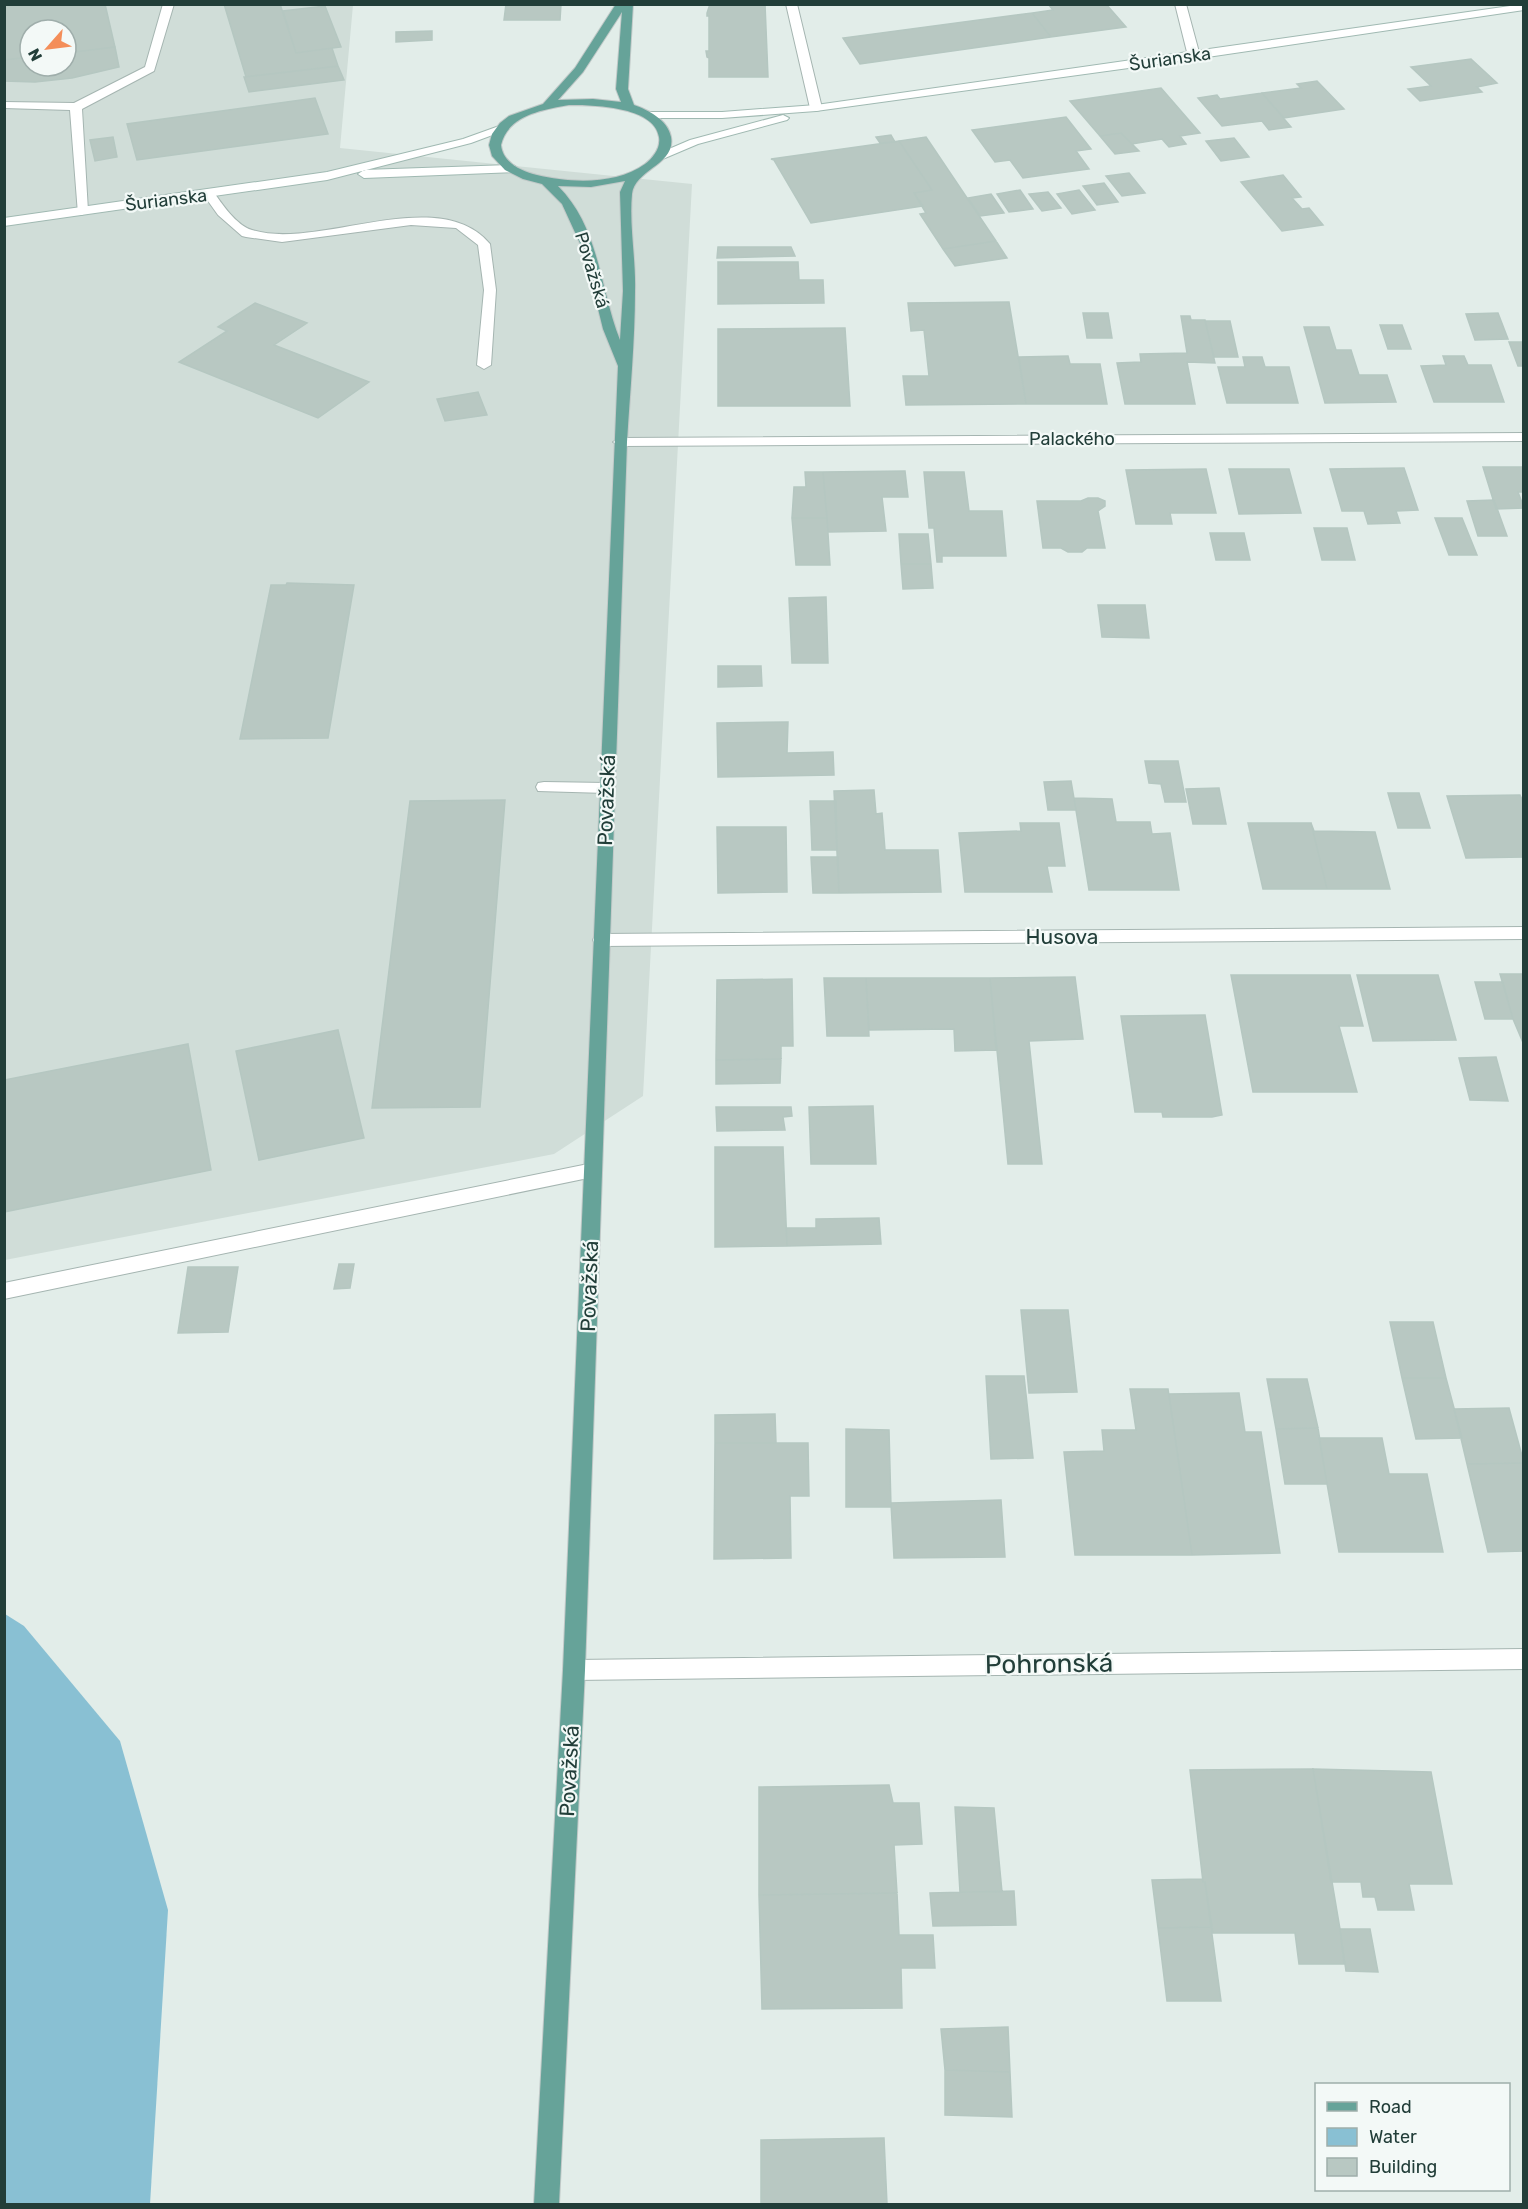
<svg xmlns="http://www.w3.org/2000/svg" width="1528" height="2209" viewBox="0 0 1528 2209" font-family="Rubik,sans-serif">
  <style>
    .built { fill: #d0ddd8; fill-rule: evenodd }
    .water { fill: #89c0d3 }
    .building { fill: #b8c8c2; stroke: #b5c7c1; stroke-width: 1.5 }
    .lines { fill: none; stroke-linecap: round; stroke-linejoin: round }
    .lane-casing { stroke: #a5b5b1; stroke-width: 2 }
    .street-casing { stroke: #a5b5b1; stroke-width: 2 }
    .secondary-casing { stroke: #a0b9b2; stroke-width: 2 }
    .primary-casing { stroke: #c1c9c8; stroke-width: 2 }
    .lane { fill: #fff; fill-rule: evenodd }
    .street { fill: #fff; fill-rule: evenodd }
    .secondary { fill: #fff; fill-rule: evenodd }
    .primary { fill: #66a399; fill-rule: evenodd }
    .labels { text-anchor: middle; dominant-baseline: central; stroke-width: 4.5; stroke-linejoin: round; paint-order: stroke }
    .far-street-label { font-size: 18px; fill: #223e39; stroke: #f3f9f7 }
    .street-label { font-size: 21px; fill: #223e39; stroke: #f3f9f7 }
    .near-street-label { font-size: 26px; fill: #223e39; stroke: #f3f9f7 }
  </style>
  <rect width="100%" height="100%" fill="#e2ede9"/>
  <!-- built -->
  <path class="built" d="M5,5H353L340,148L692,184L643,1096L554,1154L5,1260ZM30,30H66V66H30Z"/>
  <!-- water -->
  <path class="water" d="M5,1614L24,1626L120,1741L168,1910L150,2204H5Z"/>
  <!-- building -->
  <path class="building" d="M4,4H105L115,47L66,53V30H30V57L4,60Z
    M224,4H280L296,53L332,48L338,66L246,77Z
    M506,4H561L560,20H504Z
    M710,4H765L768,77H709V58L707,57L706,51H709V16H707V13Z
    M1048,4H1106L1126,27L1051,37L1032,13L1053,10Z
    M325,6L341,47L296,53L283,11Z
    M1032,13L1051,37L860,64L843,38Z
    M432,31V40L396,42V32Z
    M115,47L119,67L72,78L35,82L4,81V60L30,57V66H66V53Z
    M1471,59L1497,83L1477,87L1482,92L1420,101L1408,89L1431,86L1411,67Z
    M338,66L344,80L249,92L244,77Z
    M1317,81L1344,109L1284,118L1262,93L1301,88L1297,84Z
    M1161,88L1200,133L1180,136L1186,144L1169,147L1162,139L1132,144L1121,133L1100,136L1070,101Z
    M1262,93L1291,127L1269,130L1262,121L1222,126L1198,98L1217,95L1220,99Z
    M315,98L328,134L137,160L127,124Z
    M1066,117L1091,149L1076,151L1089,169L1023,178L1010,160L995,162L972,130Z
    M1121,133L1139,151L1115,154L1100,136Z
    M891,135L895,142L880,143L876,137Z
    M113,137L117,157L95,161L90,140Z
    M926,137L996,241L943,249L920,214L926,213L914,193L932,190L899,141Z
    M1234,138L1249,157L1221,161L1206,141Z
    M899,141L932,190L914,193L923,206L811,223L774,160L771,159Z
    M1129,173L1145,193L1122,196L1106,176Z
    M1283,175L1301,197L1292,198L1302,209L1309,208L1323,225L1282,231L1241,182Z
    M1104,183L1118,202L1097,205L1083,186Z
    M1020,190L1033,209L1009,212L997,194Z
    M1079,190L1095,210L1072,214L1057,194Z
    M1048,192L1061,208L1042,211L1029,194Z
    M991,194L1004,213L980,216L968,198Z
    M996,241L1007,258L955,266L943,249Z
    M718,247H791L795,256L717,258Z
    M718,262H798L799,280H823L824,303L718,304Z
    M1009,302L1026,404L906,405L903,376H929L924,330L911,331L908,303Z
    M255,303L307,323L274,345L369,382L318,418L179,362L227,331L218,327Z
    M1083,313H1108L1112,338H1087Z
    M1498,313L1508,339L1475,340L1466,314Z
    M1181,316H1190L1191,320H1205L1215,363L1187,362L1195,404H1125L1117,363L1141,362L1140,354L1187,353Z
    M1205,321H1230L1238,357H1214Z
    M1380,325H1402L1411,349H1388Z
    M1304,327H1329L1336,350H1351L1359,375H1387L1396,402L1325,403Z
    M845,328L850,406H718V329Z
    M1509,342H1524V366H1518Z
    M1068,356L1070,364H1100L1107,404H1026L1019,357Z
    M1443,356H1464L1468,365H1491L1504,402H1434L1421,366L1446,365Z
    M1243,357H1262L1265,367H1289L1298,403H1227L1218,367H1245Z
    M478,392L487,415L445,421L437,399Z
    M1483,467H1524V492H1518L1524,508L1496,509Z
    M1404,468L1418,510L1396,511L1400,523L1368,524L1364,511H1342L1330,469Z
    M1206,469L1216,513H1170L1172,524H1136L1126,470Z
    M1229,469H1289L1301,513L1239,514Z
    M905,471L908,497H882L886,531L828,532L823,472Z
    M805,472H823L827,518H792L794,487H806Z
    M924,472H964L969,511H1002L1006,556H942V562H937L934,528H929Z
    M1088,498H1098L1105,501V506L1098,511L1105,548H1087L1082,552H1068L1061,548H1043L1037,501H1081Z
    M1494,500L1507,536H1478L1467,501Z
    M792,518H827L830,565H796Z
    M1435,518H1462L1477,555H1449Z
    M1314,528H1347L1355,560H1322Z
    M1210,533H1244L1250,560H1216Z
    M899,534H928L931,564H901Z
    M901,564H931L933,588L903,589Z
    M287,583L354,585L328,738L240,739L271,585H286Z
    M826,597L828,663H792L789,598Z
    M1098,605H1145L1149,638L1102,637Z
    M718,666H761L762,686L718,687Z
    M788,722L787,753L833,752L834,775L718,777L717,723Z
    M1145,761H1178L1186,802H1165L1161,784L1149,783Z
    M1071,781L1076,810H1048L1044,782Z
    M1219,788L1226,824H1193L1186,789Z
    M874,790L876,814L882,813L885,850H938L941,892L839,893L834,791Z
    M1388,793H1419L1430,828H1398Z
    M1520,795L1524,804V857L1466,858L1447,796Z
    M1074,798L1112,799L1116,822H1150L1152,834L1170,833L1179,890H1089Z
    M505,800L480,1107L372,1108L410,801Z
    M810,801H836L837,850H812Z
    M1020,823H1059L1065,866H1047L1052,892H965L959,833L1021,831Z
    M1248,823H1311L1327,889H1263Z
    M1311,823L1314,831L1375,832L1390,889H1327Z
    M717,827H786L787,892L718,893Z
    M811,857H838L839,893H813Z
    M1500,974H1524V1045L1513,1019Z
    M1231,975H1350L1363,1026H1339L1357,1092H1253Z
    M1357,975H1438L1456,1040L1373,1041Z
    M1075,977L1083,1039L1029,1041L1042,1164H1008L990,978Z
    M824,978H866L869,1036H827Z
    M866,978H990L996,1050L955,1051L954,1029L869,1030Z
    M792,979L793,1046H781V1059L716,1060L717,980Z
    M1475,982H1503L1513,1019H1485Z
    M1205,1015L1222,1115L1212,1117H1163L1162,1112H1135L1121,1016Z
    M338,1030L364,1138L259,1160L236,1051Z
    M188,1044L211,1170L4,1212V1080Z
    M1496,1057L1508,1101L1470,1100L1459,1058Z
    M781,1059L780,1083L716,1084V1060Z
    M873,1106L876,1164H811L809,1107Z
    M716,1107H791L792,1116L783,1117L785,1130L717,1131Z
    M715,1147H783L787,1246L715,1247Z
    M879,1218L881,1244L787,1246L786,1228H816V1219Z
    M339,1264H354L350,1288L334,1289Z
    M188,1267H238L228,1332L178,1333Z
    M1021,1310H1068L1077,1392L1029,1393Z
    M1390,1322H1433L1446,1378H1402Z
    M986,1376H1024L1033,1458L991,1459Z
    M1402,1378H1446L1462,1438L1416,1439Z
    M1267,1379H1307L1318,1428L1276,1429Z
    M1130,1389H1168L1192,1555H1075L1064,1452L1104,1451L1102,1430H1136Z
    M1239,1393L1245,1432H1261L1280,1553L1192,1555L1169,1394Z
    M1509,1408L1524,1463L1467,1464L1454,1409Z
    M775,1414L776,1443H715V1415Z
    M1318,1428L1327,1484H1285L1276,1429Z
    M846,1429L889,1430L891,1507H846Z
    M1319,1438H1382L1389,1474H1427L1443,1552H1339Z
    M715,1443H808L809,1496H790L791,1558L714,1559Z
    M1524,1463V1551L1488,1552L1467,1464Z
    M1001,1500L1005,1557L894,1558L891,1503Z
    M1313,1769L1340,1929L1344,1964H1299L1295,1933H1213L1205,1882H1203L1190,1770Z
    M1313,1769L1431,1772L1452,1884H1409L1414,1910H1378L1375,1897H1363L1361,1882H1331Z
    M889,1785L893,1803H919L922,1844L894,1845L897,1893L759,1895V1787Z
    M955,1807L994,1808L1002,1892H960Z
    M1202,1879L1203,1882H1205L1211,1927L1158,1928L1152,1880Z
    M1014,1891L1016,1925L933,1926L930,1893Z
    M897,1893L899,1935H933L935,1968H901L902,2008L762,2009L759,1895Z
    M1211,1927L1221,2001H1167L1158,1928Z
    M1340,1929H1370L1378,1972L1346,1971Z
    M1008,2027L1010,2072L945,2070L941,2029Z
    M945,2070L1010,2072L1012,2117L945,2115Z
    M884,2138L887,2204H761V2140Z"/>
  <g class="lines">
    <!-- lane casing -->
    <g class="lane-casing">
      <path id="lane" d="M163,4H174L154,71L82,109L88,211L82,215L78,214L70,110L4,108V102L74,103L145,67Z
        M786,4H797L822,108L820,110L816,111L810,108Z
        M209,190L213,191C222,204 236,225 252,230C318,251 438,182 490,244L496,290L491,365L484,369L477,365L484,290L478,245L456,228L411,225L282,242L246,237L242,236L218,215L203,194Z"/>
    </g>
    <!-- street casing -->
    <g class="street-casing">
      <path id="street" d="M1175,4H1186L1200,56L1198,58H1190L1188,56Z
        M1524,433V441L620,446L613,442L620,438Z
        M544,782L606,783L612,784L614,788L612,792L606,793L538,791L536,787L538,783Z
        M1524,927V939L601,946L595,944L593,940L595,936L601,934Z
        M593,1163L600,1165L602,1170L600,1175L593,1177L4,1299V1283Z
        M1524,1649V1669L574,1680L566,1677L563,1670L566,1663L574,1660Z"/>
    </g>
    <!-- secondary casing -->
    <g class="secondary-casing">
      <path id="secondary" d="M1524,4V10L1194,59L816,111L722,118H646L640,115L646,112H722L816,105Z
        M783,115L789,118L787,120L698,144L665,158L661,159L655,155L690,140Z
        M502,125L508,128L506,130L471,143L327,180L4,226V218L327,172L463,139Z
        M511,165L515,166V172L364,178L358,174L364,170Z"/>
    </g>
    <!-- primary casing -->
    <g class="primary-casing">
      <path id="primary" d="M616,4H633L628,89L634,105C648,110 668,120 671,137C676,165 635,169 632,194C629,226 636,259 635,291C635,341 630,392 627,442L585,1670L559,2204H534L563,1670L618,366L603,329L584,252L562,204L542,184L523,179L505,170L492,156L489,145L492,134L500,123L509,116L543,104L575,68ZM622,12L616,89L621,102L593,99L558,100L583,72ZM569,105C592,105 654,106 659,137C661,148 653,158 645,164C616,185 570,183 537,175C521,171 503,163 501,145C508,115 542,110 569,105ZM625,181L620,192L623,291L620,340C599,287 600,228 558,186L591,187Z"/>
    </g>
    <!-- lane -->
    <use href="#lane" class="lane"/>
    <!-- street -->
    <use href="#street" class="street"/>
    <!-- secondary -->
    <use href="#secondary" class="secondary"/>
    <!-- primary -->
    <use href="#primary" class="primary"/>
  </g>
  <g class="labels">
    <!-- far-street labels -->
    <g class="far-street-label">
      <text transform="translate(1170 59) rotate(-8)">Šurianska</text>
      <text transform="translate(166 200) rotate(-7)">Šurianska</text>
      <text transform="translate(592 270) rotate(73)">Považská</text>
      <text x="1072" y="439">Palackého</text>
    </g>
    <!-- street labels -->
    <g class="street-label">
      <text transform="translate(606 800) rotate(-88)">Považská</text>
      <text x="1062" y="936">Husova</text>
      <text transform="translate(589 1286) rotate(-88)">Považská</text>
      <text transform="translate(569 1771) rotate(-87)">Považská</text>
    </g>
    <!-- near-street labels -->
    <g class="near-street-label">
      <text transform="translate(1049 1664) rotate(-1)">Pohronská</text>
    </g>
  </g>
  <!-- border -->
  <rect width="1528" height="2209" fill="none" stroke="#223e39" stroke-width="12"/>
  <!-- legend -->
  <rect x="1315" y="2083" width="195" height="108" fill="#f3f9f7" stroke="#9faeab" stroke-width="1.5"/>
  <rect x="1327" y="2102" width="30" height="9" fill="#66a399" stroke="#9faeab" stroke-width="1.5"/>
  <text x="1369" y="2113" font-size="18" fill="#223e39">Road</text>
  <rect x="1327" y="2128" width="30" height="18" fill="#89c0d3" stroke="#9faeab" stroke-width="1.5"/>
  <text x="1369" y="2143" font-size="18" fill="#223e39">Water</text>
  <rect x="1327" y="2158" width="30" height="18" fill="#b8c8c2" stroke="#9faeab" stroke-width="1.5"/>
  <text x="1369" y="2173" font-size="18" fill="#223e39">Building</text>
  <!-- north arrow -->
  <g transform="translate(48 48) rotate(242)"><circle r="28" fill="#f3f9f7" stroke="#9faeab" stroke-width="1.5"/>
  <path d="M0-4.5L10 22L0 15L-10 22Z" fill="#f48e59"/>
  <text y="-9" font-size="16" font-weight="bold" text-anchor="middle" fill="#223e39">N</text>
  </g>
</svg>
